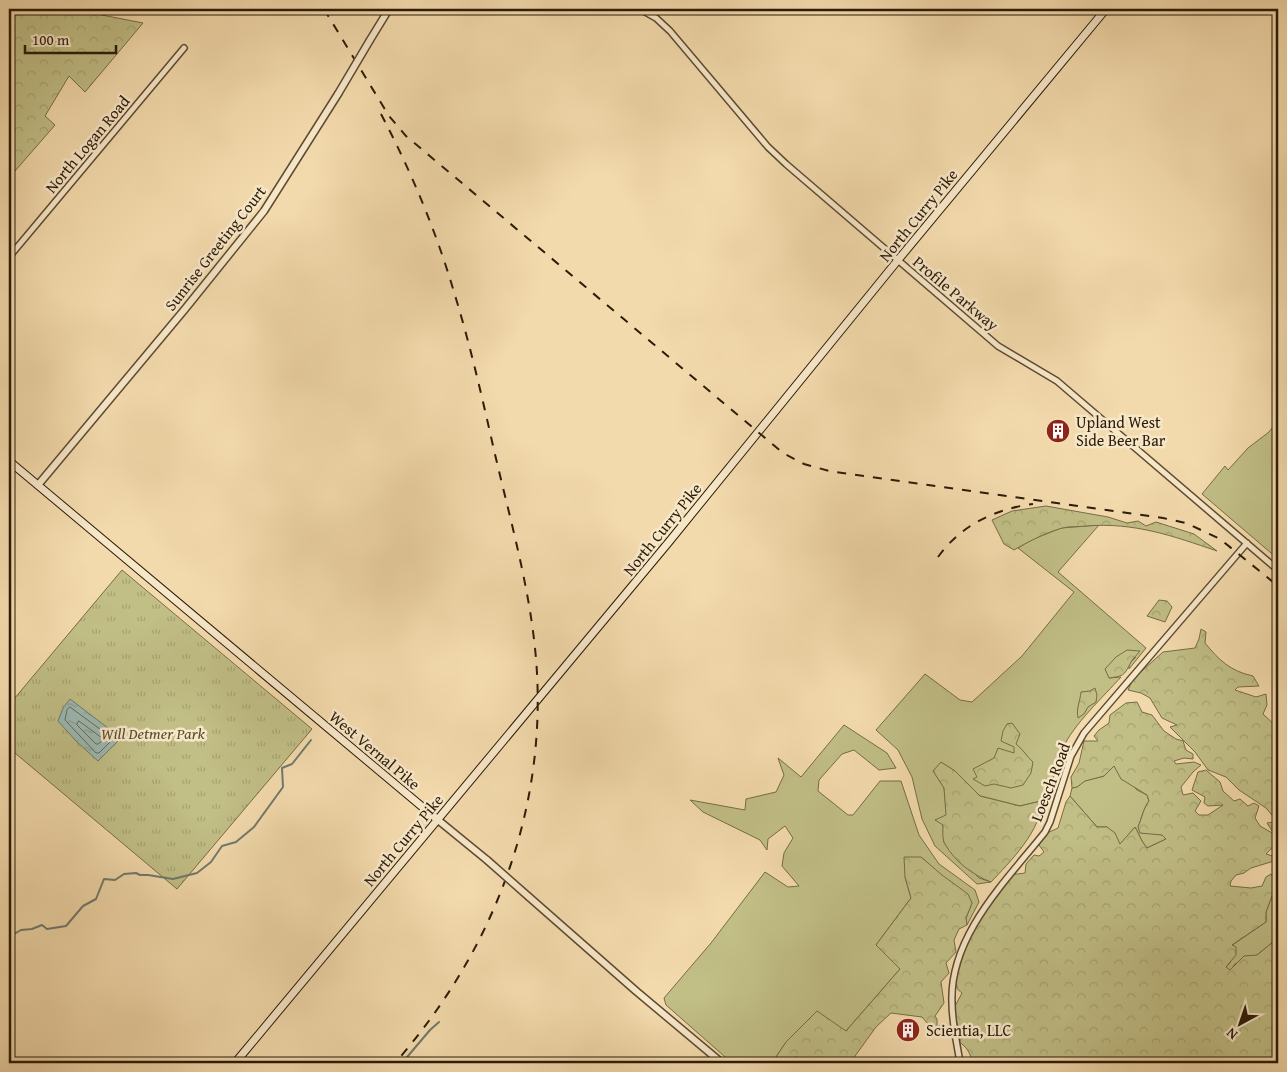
<svg xmlns="http://www.w3.org/2000/svg" width="1287" height="1072" viewBox="0 0 1287 1072" font-family="'Gentium Book Plus',serif">
  <style>
    .grass { fill: #c1be86; stroke: #766c46 }
    .forest { fill: url(#forest-crowns); stroke: #766c46 }
    .park { fill: url(#park-tufts); stroke: #766c46 }
    .water { fill: url(#water-ripples); stroke: #6f7a6e }
    .lines { fill: none; stroke-linecap: round; stroke-linejoin: round }
    .shore { stroke: #646a5c; stroke-width: 1 }
    .stream { stroke: #6f7a6e; stroke-width: 2 }
    .minor-casing { stroke: #5d4b30; stroke-width: 8 }
    .tertiary-casing { stroke: #5d4b30; stroke-width: 9 }
    .secondary-casing { stroke: #2b1b07; stroke-width: 9 }
    .minor { stroke: #f7e7c9; stroke-width: 5 }
    .tertiary { stroke: #f7e7c9; stroke-width: 6 }
    .secondary { stroke: #f7e7c9; stroke-width: 7 }
    .rail { stroke: #2b1b07; stroke-width: 2; stroke-dasharray: 9 9; stroke-linecap: butt }
    .tertiary-bridge-casing { stroke: #5d4b30; stroke-width: 9; stroke-linecap: butt }
    .tertiary-bridge { stroke: #f7e7c9; stroke-width: 6 }
    .labels { text-anchor: middle; dominant-baseline: central; stroke-width: 5; stroke-linejoin: round; paint-order: stroke }
    .street-label { font-size: 16px; fill: #2b1b07; stroke: #f7e7c9 }
    .poi-label { font-size: 16px; fill: #2b1b07; stroke: #f7e7c9; text-anchor: start }
    .park-label { font-size: 16px; font-style: italic; fill: #584c2d; stroke: #f7e7c9 }
  </style>
  <defs>
    <pattern id="forest-crowns" width="20" height="18" patternUnits="userSpaceOnUse" patternTransform="scale(1.25)"><rect width="20" height="18" fill="#c1be86"/><path d="M2 6a3 3 0 1 1 6 0M12 15a3 3 0 1 1 6 0" fill="none" stroke="#a6a372"/></pattern>
    <pattern id="park-tufts" width="24" height="20" patternUnits="userSpaceOnUse" patternTransform="scale(1.25)"><rect width="24" height="20" fill="#c1be86"/><path d="M3 7l-1-3M5 7V3M7 7l1-3M15 17l-1-3M17 17v-4M19 17l1-3" fill="none" stroke="#a6a372"/></pattern>
    <pattern id="water-ripples" width="26" height="14" patternUnits="userSpaceOnUse" patternTransform="scale(1.25)"><rect width="26" height="14" fill="#9db9b2"/><path d="M2 4q2-2 4 0t4 0M15 11q2-2 4 0t4 0" fill="none" stroke="#879e98"/></pattern>
  </defs>
  <rect width="100%" height="100%" fill="#f3daac"/>
  <filter id="stains"><feTurbulence type="fractalNoise" baseFrequency=".004" numOctaves="4"/><feColorMatrix values="0 0 0 0 .2 0 0 0 0 .09 0 0 0 0 .02 0 0 0 .5 -.17"/></filter>
  <radialGradient id="worn" r=".72"><stop offset=".6" stop-color="#630" stop-opacity="0"/><stop offset="1" stop-color="#630" stop-opacity=".3"/></radialGradient>
  <!-- grass -->
  <path class="grass" d="M1278,420V559L1202,494L1225,466L1228,470L1248,448L1269,432Z
    M1099,525L1058,572L1146,648L1129,669V664L1136,657L1109,678L1121,677C1104,696 1073,725 1063,748C1052,771 1051,802 1037,823L1042,807L1041,801L1020,806L980,796L955,771L942,763L934,771L944,788L947,815L943,825L944,843L979,878L991,882L977,884L935,846L922,819L912,777L898,750L876,730L925,674L960,700L972,702L1022,656L1074,592L1018,548L1031,540L1061,528Z
    M844,725L887,753L896,768L879,770L854,750L842,754L819,780L818,791L848,815H853L880,781H901L919,835L939,864L975,890L979,902L967,925L966,918L972,903L921,857L905,877L911,898L876,945L900,969L846,1031L786,1042L772,1063H732L666,1005L664,998L711,943L765,872L788,887L799,886L782,866L784,853L793,838L785,826L768,839L767,850L760,840L703,812L690,800L745,810L746,799L776,792L784,775L778,758L801,777Z
    M1114,766L1137,790L1147,795L1149,801C1143,809 1142,818 1138,827L1162,835L1166,839L1147,848C1140,840 1140,835 1135,827L1120,845L1107,827H1097L1070,796L1072,788L1077,787L1084,781L1104,776Z
    M1278,894V938L1257,955L1235,964L1230,971L1226,967L1230,963L1231,946L1266,922V912L1272,896Z"/>
  <!-- forest -->
  <path class="forest" d="M9,9H71L143,23L85,92L69,76L45,116L55,125L9,178Z
    M1046,506L1108,517L1127,523L1138,521L1146,526L1156,522L1194,534L1217,551C1173,536 1134,522 1086,526C1077,527 1067,526 1059,529C1043,534 1028,542 1014,550L1004,544L992,520L1012,511Z
    M1159,600L1167,601L1172,607L1165,622L1147,616Z
    M1201,629L1206,632L1205,643C1219,660 1230,671 1253,676L1259,686L1238,687L1235,690L1256,697L1266,694L1267,705L1263,714L1278,728V842L1266,854L1273,856L1274,861L1251,868L1244,873L1236,875L1231,881L1230,886L1251,888L1262,886L1266,877L1271,874L1274,879L1275,869L1278,864V894L1272,896L1266,912V922L1232,945L1236,947V955L1226,967L1230,970L1244,956L1257,955L1278,938V1063H977C968,1058 972,1050 959,1042L964,1035L956,1022L954,1008L962,993C960,991 957,990 957,987C951,970 974,931 981,916C983,912 988,908 991,904C997,895 998,885 1006,878C1010,874 1019,874 1025,873L1026,864L1034,855L1039,856L1044,852L1039,845L1045,834L1058,828L1066,802L1070,796L1097,827H1107L1115,833L1120,844L1135,827C1140,836 1140,839 1147,848L1166,839L1162,835L1140,833L1138,827C1142,818 1143,809 1149,801L1147,795L1121,779L1114,766L1104,776L1085,781L1077,787L1072,788L1071,777L1079,763L1084,741H1098L1094,736L1099,730L1109,723L1110,715L1126,703L1137,702L1142,712L1152,715L1164,731L1176,739L1183,741L1186,750L1193,754V759L1184,758L1174,761L1176,764L1194,762L1201,765L1193,772L1181,787L1183,795L1193,793L1201,801L1195,811L1199,815H1208L1223,805L1208,806L1204,803L1205,797L1192,790L1198,772L1206,770L1220,782L1223,791L1234,801L1240,799L1248,806L1254,803L1259,806L1255,818L1260,826L1274,834L1267,823L1273,822L1276,820L1266,808L1239,790L1226,777L1208,770L1195,752L1170,727L1177,725L1162,718L1150,698L1141,693L1128,690L1133,679L1163,652L1195,648L1199,639Z
    M1127,650L1140,651C1137,655 1132,659 1130,664C1124,676 1123,676 1109,678L1105,669L1116,657Z
    M1095,688L1097,695L1096,702L1088,707L1084,714L1078,718C1076,708 1080,702 1081,692L1090,691Z
    M1012,723L1020,734L1016,744C1023,749 1027,757 1033,762L1031,773L1023,785L1011,788L994,784L985,786L973,779L977,777L973,769L994,758L998,748L1014,753V747L1001,741L1003,731L1007,724Z
    M941,762L955,771L980,796L1020,806L1041,801C1043,829 1009,863 991,882C973,875 955,862 945,844C942,840 943,830 943,825L935,820L946,815L944,788L933,771Z
    M904,857H921L942,875L968,894L972,903L966,918L967,925L959,929L954,940L956,952L946,963L949,973L941,982L944,1003L935,1016L937,1019V1027L943,1024L949,1031L943,1038L934,1031L922,1017L891,1013L876,1027L850,1063H804V1059L795,1057L789,1063H772L786,1042L817,1011L846,1031L900,969L876,945L911,898L905,877Z"/>
  <!-- park -->
  <path class="park" d="M122,570L312,729L177,889L9,748V705Z"/>
  <!-- water -->
  <path class="water" d="M70,699L121,738L98,761L76,741L58,721L63,708Z"/>
  <g class="lines">
    <!-- shore -->
    <path class="shore" d="M70,707L112,738L111,741L99,753H96L65,720L67,710Z
      M79,721L102,738V741L98,744H96L77,725Z"/>
    <!-- stream -->
    <path class="stream" d="M9,937L21,930L32,929L42,925L47,929L66,926L83,906L96,899L104,879L115,880L124,874L136,873L140,875H148L173,879L197,873L211,862L222,846L236,842L254,827L283,787L282,768L292,764L311,740
      M402,1063L430,1030L439,1022"/>
    <!-- minor casing -->
    <g class="minor-casing">
      <path id="minor" d="M640,9L656,18L670,31L768,147L786,164L998,346L1057,381L1278,570
        M9,257L184,48
        M960,1063C957,1043 952,1023 952,1003C949,936 1006,881 1045,832L1050,822L1071,756L1084,733L1247,543"/>
    </g>
    <!-- tertiary casing -->
    <g class="tertiary-casing">
      <path id="tertiary" d="M370,40L389,9
        M38,485L185,309L264,211L338,94
        M438,820L487,860
        M529,897L636,991L722,1063"/>
    </g>
    <!-- secondary casing -->
    <g class="secondary-casing">
      <path id="secondary" d="M9,461L438,820
        M235,1063L668,543L898,260L1106,9"/>
    </g>
    <!-- minor -->
    <use href="#minor" class="minor"/>
    <!-- tertiary -->
    <use href="#tertiary" class="tertiary"/>
    <!-- secondary -->
    <use href="#secondary" class="secondary"/>
    <!-- rail -->
    <path class="rail" d="M324,9L389,116L406,136L783,453L804,464L829,471L1163,518L1186,523L1220,539L1278,586
      M381,114C411,171 436,231 454,292C470,344 482,397 494,450C509,515 528,581 535,648C551,802 496,948 395,1063
      M938,557C961,525 995,509 1033,504"/>
    <!-- tertiary-bridge casing -->
    <g class="tertiary-bridge-casing">
      <path id="tertiary-bridge" d="M338,94L370,40
        M487,860L529,897"/>
    </g>
    <!-- tertiary-bridge -->
    <use href="#tertiary-bridge" class="tertiary-bridge"/>
  </g>
  <!-- icons -->
  <defs>
    <g id="building-disc" transform="scale(1.25)"><circle r="9.5" fill="#8f2418" stroke="#f7e7c9"/><path d="M-4-6H4V6H1V3H-1V6H-4ZM-2.5-4.3h1.7v1.8h-1.7ZM.8-4.3h1.7v1.8H.8ZM-2.5-1h1.7V.8h-1.7ZM.8-1h1.7V.8H.8Z" fill="#fff"/></g>
  </defs>
  <g fill-rule="evenodd">
    <use href="#building-disc" x="1058" y="431"/>
    <use href="#building-disc" x="908" y="1030"/>
  </g>
  <g class="labels">
    <!-- street labels -->
    <g class="street-label">
      <text transform="translate(87 144) rotate(-50)">North Logan Road</text>
      <text transform="translate(918 215) rotate(-51)">North Curry Pike</text>
      <text transform="translate(215 248) rotate(-52)">Sunrise Greeting Court</text>
      <text transform="translate(956 293) rotate(40)">Profile Parkway</text>
      <text transform="translate(662 529) rotate(-51)">North Curry Pike</text>
      <text transform="translate(375 750) rotate(40)">West Vernal Pike</text>
      <text transform="translate(1050 782) rotate(-69)">Loesch Road</text>
      <text transform="translate(403 840) rotate(-50)">North Curry Pike</text>
    </g>
    <!-- poi labels -->
    <g class="poi-label">
      <text x="1076" y="422">Upland West<tspan x="1076" dy="18">Side Beer Bar</tspan></text>
      <text x="926" y="1030">Scientia, LLC</text>
    </g>
    <!-- park labels -->
    <g class="park-label">
      <text x="153" y="733">Will Detmer Park</text>
    </g>
  </g>
  <!-- margin -->
  <rect width="1287" height="1072" fill="none" stroke="#f3daac" stroke-width="30"/>
  <rect x="10" y="10" width="1267" height="1052" fill="none" stroke="#2b1b07" stroke-width="2.5"/>
  <rect x="15" y="15" width="1257" height="1042" fill="none" stroke="#2b1b07"/>
  <!-- north arrow -->
  <g transform="translate(1240 1024) rotate(220)" stroke="#f7e7c9" stroke-width="4" paint-order="stroke">
  <path d="M0-4L9 19L0 12L-9 19Z" fill="#2b1b07"/>
  <text y="-8" font-size="14" font-weight="bold" text-anchor="middle" fill="#2b1b07">N</text>
  </g>
  <!-- scale -->
  <path d="M25 45v8h91v-8" fill="none" stroke="#2b1b07" stroke-width="2.5"/>
  <text x="32" y="45" font-size="15" fill="#2b1b07" stroke="#f7e7c9" stroke-width="4" paint-order="stroke">100 m</text>
  <rect width="100%" height="100%" filter="url(#stains)"/>
  <rect width="100%" height="100%" fill="url(#worn)"/>
</svg>
